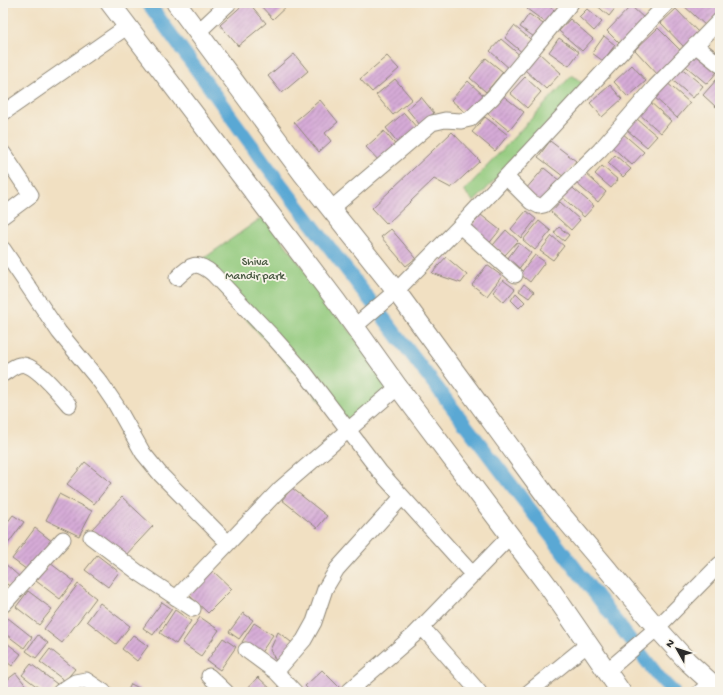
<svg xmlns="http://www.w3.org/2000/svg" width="723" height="695" viewBox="0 0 723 695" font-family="'Gochi Hand',sans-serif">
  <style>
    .green { fill: #91c97c; stroke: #5e7a54 }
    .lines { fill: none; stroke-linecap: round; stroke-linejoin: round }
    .canal { stroke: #5aa8d4; stroke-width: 14 }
    .building { fill: url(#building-hatch) }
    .minor-casing { stroke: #8e8676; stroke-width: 17 }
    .tertiary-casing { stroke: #8e8676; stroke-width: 21 }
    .minor { stroke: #fff; stroke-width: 15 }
    .tertiary { stroke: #fff; stroke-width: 19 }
    .labels { text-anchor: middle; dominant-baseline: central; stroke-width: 3.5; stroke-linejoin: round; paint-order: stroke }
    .park-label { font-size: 12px; fill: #4a5a43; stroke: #f7f3e8 }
  </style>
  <defs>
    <pattern id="building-hatch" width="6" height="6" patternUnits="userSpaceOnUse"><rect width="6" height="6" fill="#d6abd7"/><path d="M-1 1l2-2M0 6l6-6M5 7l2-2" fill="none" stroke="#ae8baf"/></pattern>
  </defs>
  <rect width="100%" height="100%" fill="#f7f3e8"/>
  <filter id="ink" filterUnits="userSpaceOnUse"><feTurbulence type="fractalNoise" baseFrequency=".025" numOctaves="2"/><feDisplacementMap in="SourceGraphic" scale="8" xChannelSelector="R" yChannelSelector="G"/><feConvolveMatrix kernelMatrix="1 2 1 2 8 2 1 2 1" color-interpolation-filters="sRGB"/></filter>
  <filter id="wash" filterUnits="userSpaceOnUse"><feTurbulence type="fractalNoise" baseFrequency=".012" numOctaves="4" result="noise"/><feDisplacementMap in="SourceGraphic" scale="16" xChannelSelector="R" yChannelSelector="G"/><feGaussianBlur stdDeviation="0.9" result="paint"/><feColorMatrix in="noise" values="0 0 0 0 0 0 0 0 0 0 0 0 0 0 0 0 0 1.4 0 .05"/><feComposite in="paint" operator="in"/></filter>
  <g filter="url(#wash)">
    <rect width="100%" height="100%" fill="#f1e0c2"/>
    <!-- green -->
    <path class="green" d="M572,75L585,85L474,202L464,191Z
      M264,216L393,388L347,430L196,264Z"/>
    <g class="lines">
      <!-- canal -->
      <path class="canal" d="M148,3L264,162L661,680L673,692"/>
    </g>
    <g id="blocks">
      <!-- building -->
      <path class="building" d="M245,3H249L266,23L238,46L220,25Z
        M258,3H290L273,19Z
        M531,3H545L558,13L549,25L527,9Z
        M594,3H614L617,6L609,16Z
        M685,3H715L720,8V11L706,26L683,5Z
        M631,6L646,20L622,46L607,31Z
        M587,9L602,22L594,31L579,17Z
        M676,9L700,34L685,48L661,23Z
        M529,14L546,26L537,39L520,27Z
        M570,19L593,39L582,51L559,31Z
        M514,26L534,42L524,54L505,38Z
        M658,28L683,53L659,76L635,50Z
        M604,36L615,45L603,61L592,53Z
        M559,38L579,52L569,66L549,52Z
        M501,39L522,57L511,70L490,51Z
        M692,50L717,72L707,84L681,62Z
        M539,53L561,73L546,89L525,70Z
        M294,54L308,71L282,93L268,76Z
        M387,56L399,69L372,92L360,79Z
        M486,58L503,72L486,92L470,78Z
        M632,65L646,81L628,97L614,82Z
        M679,66L703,86L693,98L669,77Z
        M525,77L541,92L527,108L510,93Z
        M395,79L412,99L393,115L376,95Z
        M717,79L720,82V103L716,107L703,95Z
        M468,81L485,97L469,116L451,100Z
        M665,81L690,103L677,118L652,95Z
        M610,85L622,99L602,117L590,103Z
        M502,95L524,112L509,131L487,113Z
        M421,97L434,113L420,125L407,109Z
        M320,100L338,122L325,133L331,141L319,152L294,122Z
        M649,101L671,121L661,133L638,113Z
        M404,113L418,129L399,144L386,128Z
        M485,117L508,135L495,151L472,132Z
        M637,119L657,136L647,147L627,130Z
        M384,131L398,148L381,163L366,147Z
        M452,132L480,161L451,188L434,179L387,224L372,208Z
        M621,132L644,152L632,165L610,145Z
        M550,141L576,161L564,177L538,157Z
        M615,155L631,169L623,177L608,163Z
        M602,166L618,180L611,188L595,174Z
        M544,168L560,181L541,203L525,190Z
        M584,172L606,192L598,202L575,182Z
        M568,184L594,206L584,217L559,194Z
        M560,202L580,220L571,230L551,212Z
        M526,211L536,219L521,238L511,229Z
        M481,215L500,230L487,246L468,230Z
        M539,221L551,231L535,250L523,240Z
        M559,227L569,235L564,241L554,233Z
        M391,229L416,258L406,266L381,237Z
        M506,230L518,241L505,255L493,245Z
        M552,236L564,246L553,260L540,251Z
        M519,243L531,253L517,271L505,262Z
        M535,255L545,262L530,282L520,274Z
        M446,257L467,275L461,283L432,273Z
        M487,265L502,276L487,296L472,285Z
        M503,280L515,289L504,302L493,292Z
        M524,284L534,292L529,298L519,291Z
        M516,293L525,302L519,308L511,300Z
        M85,462L111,483L94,504L67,484Z
        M292,488L327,516L317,528L282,500Z
        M59,494L92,511L79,536L46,520Z
        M122,497L153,526L123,558L92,529Z
        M13,515L24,522L4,549L3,548V528Z
        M35,528L53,542L30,572L12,559Z
        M97,555L119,572L108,587L85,570Z
        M3,562L21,578L12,588L3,581Z
        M50,563L74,581L60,599L36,581Z
        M213,571L232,589L208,613L189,595Z
        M78,584L96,598L62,643L44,629Z
        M28,591L52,609L39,625L16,607Z
        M162,602L172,609L153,635L143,628Z
        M100,603L130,626L116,644L87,621Z
        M175,610L191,621L176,644L160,633Z
        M243,613L253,620L239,639L229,632Z
        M200,617L219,630L201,656L182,643Z
        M8,618L32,637L24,648L3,632V624Z
        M254,623L273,635L260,654L242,642Z
        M278,632L295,645L276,661L270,650Z
        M38,635L48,643L36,658L26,651Z
        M133,635L148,646L137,661L122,649Z
        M223,638L236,647L220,670L207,661Z
        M3,640L21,654L12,666L3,659Z
        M50,649L75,669L65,681L40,662Z
        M31,664L57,684L51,692H44L22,675Z
        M322,670L341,689L338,692H311L305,686Z
        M16,673L31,692H7L3,687V683Z
        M258,677L274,692H244Z
        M131,684L141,689L139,692H127Z"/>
    </g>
  </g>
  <g filter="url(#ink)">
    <use href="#blocks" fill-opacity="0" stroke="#8e8676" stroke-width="1"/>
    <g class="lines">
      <!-- minor casing -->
      <g class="minor-casing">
        <path id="minor" d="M197,33L229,3
          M695,45L720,65
          M3,113L128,26
          M3,153L31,195L3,216
          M506,177L531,202L539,206L544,205L600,150L655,87L720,20
          M331,209L432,123L445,120L461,121L470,119L493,97L571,3
          M460,226L515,275
          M3,249L59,332L101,383L116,405L143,453L161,475L228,543
          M177,278C192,264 196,260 213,274L274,338L305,373L380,472L473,575
          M354,327L396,291L460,226L667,3
          M3,374C8,371 14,366 19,365C34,361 59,394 69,405
          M91,537L139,573L193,609
          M176,598L280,489L398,387
          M3,605L63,539
          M422,627L479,692
          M246,650L276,672L295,692
          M607,671L657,628L720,564
          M276,672L304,640L314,622L325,589L337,569L402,497
          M209,676L226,692
          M60,692L75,682L86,680L104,692
          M348,692L414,635L510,536
          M529,692L588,644
          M700,692L711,683"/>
      </g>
      <!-- tertiary casing -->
      <g class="tertiary-casing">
        <path id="tertiary" d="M110,3L337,302L398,387L551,590L621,692
          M176,3L303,174L396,291L549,500L657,628L687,661L720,691"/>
      </g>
      <!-- minor -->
      <use href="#minor" class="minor"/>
      <!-- tertiary -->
      <use href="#tertiary" class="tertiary"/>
    </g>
  </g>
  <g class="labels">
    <!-- park labels -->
    <g class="park-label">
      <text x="255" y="263">Shiva<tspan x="255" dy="14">Mandir park</tspan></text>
    </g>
  </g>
  <!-- margin -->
  <rect width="723" height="695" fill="none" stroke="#f7f3e8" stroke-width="16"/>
  <!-- north arrow -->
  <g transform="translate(677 649) rotate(309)" stroke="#f7f3e8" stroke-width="3" paint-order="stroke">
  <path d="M0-3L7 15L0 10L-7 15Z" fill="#2b2b2b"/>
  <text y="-6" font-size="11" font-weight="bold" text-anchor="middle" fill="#2b2b2b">N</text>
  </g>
</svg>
